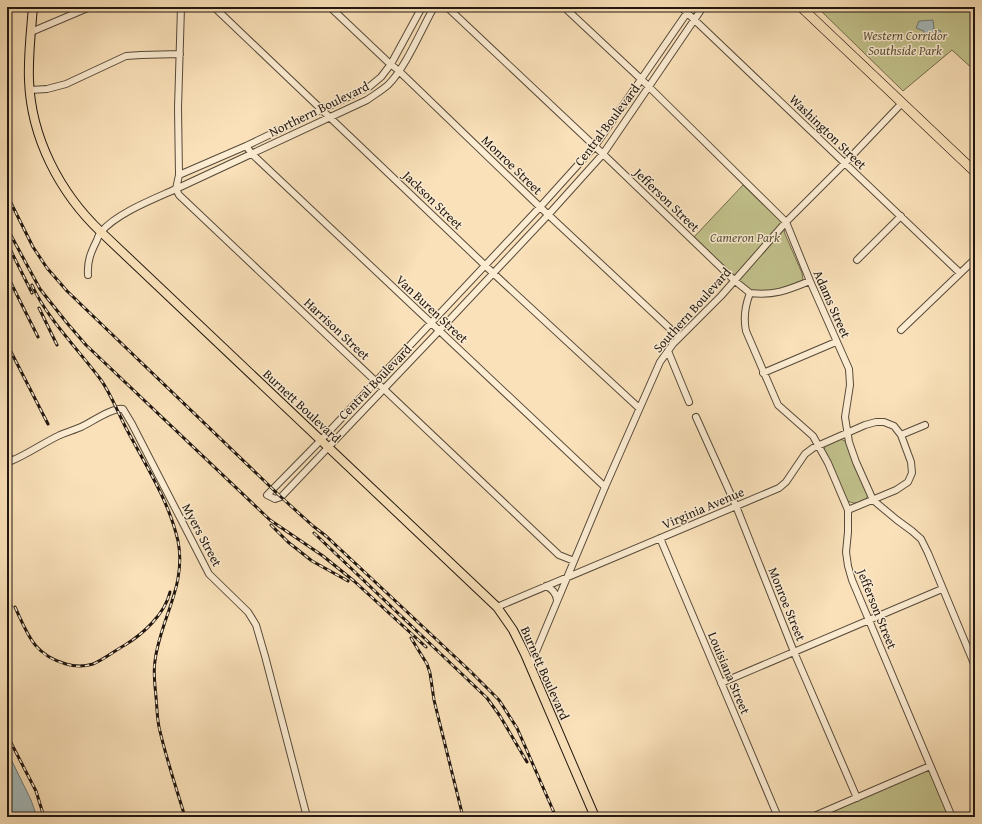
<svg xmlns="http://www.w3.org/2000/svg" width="982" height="824" viewBox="0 0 982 824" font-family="'Gentium Book Plus',serif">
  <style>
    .green { fill: #c2c28c; stroke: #726c4e }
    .water { fill: #a4babb; stroke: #707977 }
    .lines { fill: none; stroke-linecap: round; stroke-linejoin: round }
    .minor-casing { stroke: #574a3a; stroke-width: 8 }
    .major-casing { stroke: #211710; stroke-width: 10 }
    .highway-casing { stroke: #211710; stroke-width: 10 }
    .minor { stroke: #fcecd2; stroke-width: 6 }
    .major { stroke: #fae1b9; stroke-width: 8 }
    .highway { stroke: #fae1b9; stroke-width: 9 }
    .rail-casing { stroke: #211710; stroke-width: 3 }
    .rail { stroke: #fcecd2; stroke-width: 1.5; stroke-dasharray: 4.5; stroke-linecap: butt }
    .labels { text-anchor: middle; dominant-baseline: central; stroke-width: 3; stroke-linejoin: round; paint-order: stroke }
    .park-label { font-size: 13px; font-style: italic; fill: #59533b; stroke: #fcecd2 }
    .street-label { font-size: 13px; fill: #211710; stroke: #fcecd2 }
  </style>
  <rect width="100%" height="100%" fill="#fae1b9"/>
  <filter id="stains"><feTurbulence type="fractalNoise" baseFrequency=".005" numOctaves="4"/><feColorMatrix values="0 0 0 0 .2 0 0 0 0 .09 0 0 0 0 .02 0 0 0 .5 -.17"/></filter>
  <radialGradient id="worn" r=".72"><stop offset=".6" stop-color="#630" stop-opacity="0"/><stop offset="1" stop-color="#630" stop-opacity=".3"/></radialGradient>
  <!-- green -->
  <path class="green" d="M817,7H975V71L952,50L903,91Z
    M743,185L782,222L785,234L802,273L803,280C783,288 771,294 749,290L694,237Z
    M838,438L845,441L869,493L866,499C858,503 854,505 846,500L824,451L826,443Z
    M930,766L952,817H823L822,813Z"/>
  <!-- water -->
  <path class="water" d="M933,20L934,29L941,31L939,37H924V31L916,28L919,21Z
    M7,751L31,800L37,817H7Z"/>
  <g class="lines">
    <!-- minor casing -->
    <g class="minor-casing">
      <path id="minor" d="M214,7L493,273L639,408
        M330,7L388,62L399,71L540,207L679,337
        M434,7C421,30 406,67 388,85C381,91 374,95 367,100L176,189L179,195L559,555L574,561
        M447,7L603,154L735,281L750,293
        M564,7L642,80L786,222L810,281L849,369L850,385L845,417L849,442L856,462L873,500L897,520L912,531L921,539L928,553L975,666
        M681,7L960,273
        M691,7L595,146L540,207L321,440L267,495L275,499L281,497L439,331L549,214L603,154L703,7
        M31,32L90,7
        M30,90L47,89L66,84L126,56L141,55L180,54
        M246,146L252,154L605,487
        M179,175L178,108L181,7
        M857,260L901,216
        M88,275C87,261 91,252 97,240C98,237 99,234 101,232C117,213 154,199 176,189L179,175L246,146L369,87L381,77L391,64L422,7
        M750,293C745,306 743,317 746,331L778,405L813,436L828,463L848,510V532L846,552L848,566L852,580L952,817
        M750,293C774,296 788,290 810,281
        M901,330L975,259
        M668,351L689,402
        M763,373L836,342
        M696,417L736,506L794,652L857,798
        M901,435L925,425
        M7,453L11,461C28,454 43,443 60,435C67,432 74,430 81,427C90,423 113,407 123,409L132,424L209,574L248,612L256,625L265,656L307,817
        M660,538L778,817
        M546,586C553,589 556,593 557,600
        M497,607L779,488L786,482L805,454L813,448L865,425L876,422H884L894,426L901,435L911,462L912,473L908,482L896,490L848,510
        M530,666L605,487L660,362L673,344L721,296L786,222L845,163L902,103
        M721,683L942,589
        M812,817L930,766"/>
    </g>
    <!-- major casing -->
    <g class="major-casing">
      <path id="major" d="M33,7C31,31 28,56 29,80C31,138 60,193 101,232L497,607L513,630L525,654L595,817"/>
    </g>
    <!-- highway casing -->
    <g class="highway-casing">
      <path id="highway" d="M801,7L975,172"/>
    </g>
    <!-- minor -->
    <use href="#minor" class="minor"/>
    <!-- major -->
    <use href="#major" class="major"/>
    <!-- highway -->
    <use href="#highway" class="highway"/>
    <!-- rail casing -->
    <g class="rail-casing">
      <path id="rail" d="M7,195L33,247L47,268L67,291L281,497L313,526L326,536L356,564L469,670L499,700L517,728L556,817
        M7,228L40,289L67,323L86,345L270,520L323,556L354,581L426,647
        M7,243L32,293
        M7,275L38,337
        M32,285C47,319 79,350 101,380C111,394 118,413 126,428C145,464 169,501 178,541C187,586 160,619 155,661C153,672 155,685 156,697C157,707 157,717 159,727C166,758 176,787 185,817
        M39,308L57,345
        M7,344L48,424
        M271,525L288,542L312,561L348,581
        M314,533L487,698L500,716L527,762
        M7,599L11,606
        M15,607C28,635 34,655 66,664C76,667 83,667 93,664C105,659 114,651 125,645C143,634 165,614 170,592
        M411,638L427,664L430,673L434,700L463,817
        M7,735L36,791L44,817"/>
    </g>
    <!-- rail -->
    <use href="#rail" class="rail"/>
  </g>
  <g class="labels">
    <!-- park labels -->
    <g class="park-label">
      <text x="905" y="35">Western Corridor<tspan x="905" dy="15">Southside Park</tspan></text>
      <text x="745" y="237">Cameron Park</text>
    </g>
    <!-- street labels -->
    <g class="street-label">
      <text transform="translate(319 109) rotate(-26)">Northern Boulevard</text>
      <text transform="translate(607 125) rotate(-53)">Central Boulevard</text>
      <text transform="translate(828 132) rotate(44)">Washington Street</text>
      <text transform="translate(512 165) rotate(44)">Monroe Street</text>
      <text transform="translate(433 200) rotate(44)">Jackson Street</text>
      <text transform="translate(667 200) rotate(44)">Jefferson Street</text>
      <text transform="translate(832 304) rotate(66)">Adams Street</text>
      <text transform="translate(432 309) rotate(43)">Van Buren Street</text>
      <text transform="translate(692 310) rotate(-48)">Southern Boulevard</text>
      <text transform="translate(337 329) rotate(43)">Harrison Street</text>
      <text transform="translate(375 382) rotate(-46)">Central Boulevard</text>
      <text transform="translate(302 406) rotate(43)">Burnett Boulevard</text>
      <text transform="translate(703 508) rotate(-23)">Virginia Avenue</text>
      <text transform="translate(202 535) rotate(62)">Myers Street</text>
      <text transform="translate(787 604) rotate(68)">Monroe Street</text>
      <text transform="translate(877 609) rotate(68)">Jefferson Street</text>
      <text transform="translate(545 673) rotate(66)">Burnett Boulevard</text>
      <text transform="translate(729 673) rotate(67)">Louisiana Street</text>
    </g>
  </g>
  <!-- margin -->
  <rect width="982" height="824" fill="none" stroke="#fae1b9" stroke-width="24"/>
  <rect x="8" y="8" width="966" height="808" fill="none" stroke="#211710" stroke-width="2"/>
  <rect x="12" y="12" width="958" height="800" fill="none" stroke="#211710"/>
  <rect width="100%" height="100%" filter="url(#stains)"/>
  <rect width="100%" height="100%" fill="url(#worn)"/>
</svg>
